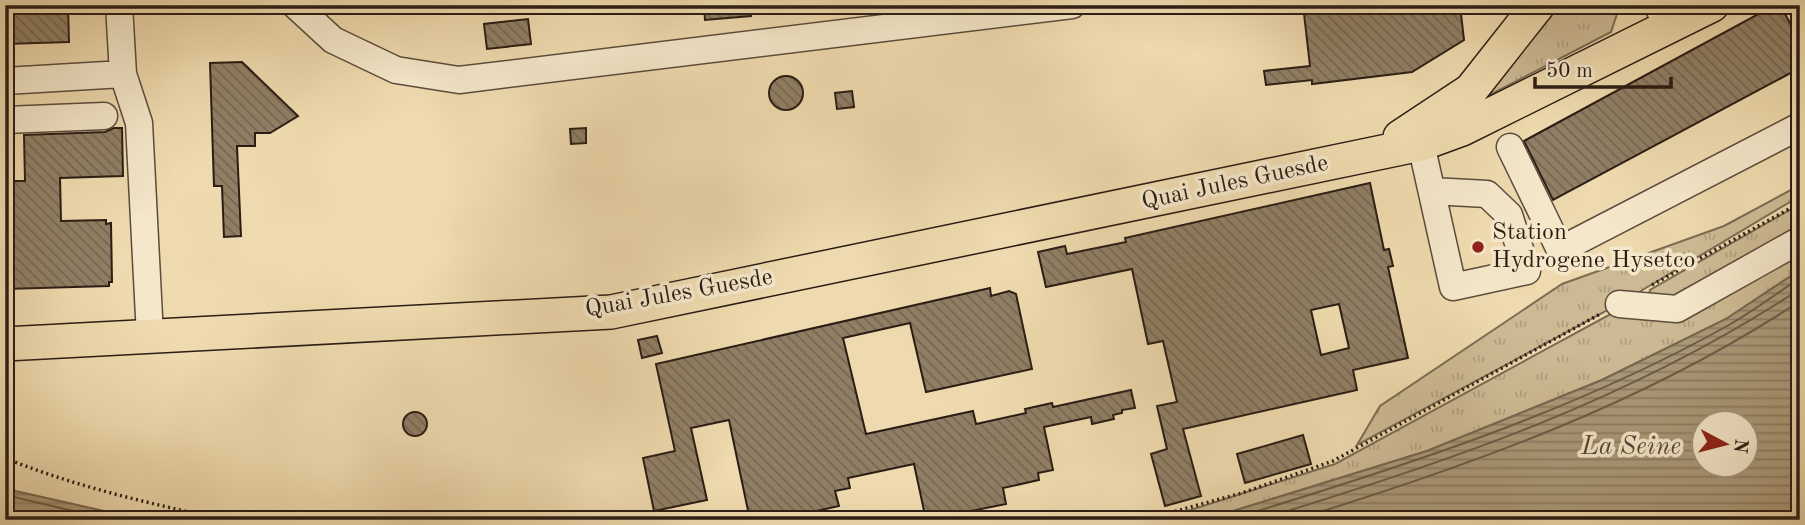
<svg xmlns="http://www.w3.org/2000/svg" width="1805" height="525" viewBox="0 0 1805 525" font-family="'Old Standard TT',serif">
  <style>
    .grass { fill: url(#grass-tufts); stroke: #7c6c54; stroke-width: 2 }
    .water { fill: url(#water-rules); stroke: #786852; stroke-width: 2; fill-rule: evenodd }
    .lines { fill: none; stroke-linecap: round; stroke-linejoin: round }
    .shore { stroke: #6c5c48; stroke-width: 2 }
    .building { fill: url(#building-back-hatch); stroke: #2b1d15; stroke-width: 2; fill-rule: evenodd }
    .minor-casing { stroke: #5c4c3b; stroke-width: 29 }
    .major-casing { stroke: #2b1d15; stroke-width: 36 }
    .path { stroke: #2b1d15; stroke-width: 3.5; stroke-dasharray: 2 3.5; stroke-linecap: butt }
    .minor { stroke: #f4e7ca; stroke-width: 26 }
    .major { stroke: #eedaae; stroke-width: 33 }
    .poi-dot { fill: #8f2418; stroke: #f4e7ca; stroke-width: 2.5 }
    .labels { text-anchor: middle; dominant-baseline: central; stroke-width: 7; stroke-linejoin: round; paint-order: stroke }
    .street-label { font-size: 24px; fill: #2b1d15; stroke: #f4e7ca }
    .poi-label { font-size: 24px; fill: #2b1d15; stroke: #f4e7ca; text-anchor: start }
    .water-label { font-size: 26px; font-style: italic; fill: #584938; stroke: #f4e7ca }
  </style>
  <defs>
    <pattern id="grass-tufts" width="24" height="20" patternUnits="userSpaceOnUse" patternTransform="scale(1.75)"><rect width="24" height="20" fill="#cdba94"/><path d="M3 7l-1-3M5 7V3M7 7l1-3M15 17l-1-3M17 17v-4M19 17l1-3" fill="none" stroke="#b09f7f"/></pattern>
    <pattern id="water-rules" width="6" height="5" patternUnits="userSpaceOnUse" patternTransform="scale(1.75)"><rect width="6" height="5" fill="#ac9a7a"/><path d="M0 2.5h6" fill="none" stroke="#8c7d63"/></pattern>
    <pattern id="building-back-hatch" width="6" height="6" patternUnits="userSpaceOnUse" patternTransform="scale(1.75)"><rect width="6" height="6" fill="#907f65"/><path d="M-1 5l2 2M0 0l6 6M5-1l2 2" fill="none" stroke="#766752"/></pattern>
  </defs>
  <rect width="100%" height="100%" fill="#eedaae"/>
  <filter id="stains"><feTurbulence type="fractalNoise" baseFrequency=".00286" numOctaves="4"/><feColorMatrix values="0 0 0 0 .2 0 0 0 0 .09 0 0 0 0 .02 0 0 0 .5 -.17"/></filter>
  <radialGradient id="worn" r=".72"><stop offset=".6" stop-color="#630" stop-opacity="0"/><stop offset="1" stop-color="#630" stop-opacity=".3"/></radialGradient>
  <!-- grass -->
  <path class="grass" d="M1554,5H1620L1611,32L1478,101Z
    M1800,185V196L1619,304L1357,445L1380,406L1562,284L1724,226Z
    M1800,204V270L1726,319L1602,380L1427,451L1204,520H1159L1335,464L1620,309L1648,297L1650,290Z"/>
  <!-- water -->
  <path class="water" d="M1800,270V520H1204L1427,451L1602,380L1726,319ZM1703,424H1745V466H1703Z
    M5,486L11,490L144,520H5Z"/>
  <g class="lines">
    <!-- shore -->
    <path class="shore" d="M5,495L112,520
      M1228,520C1399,468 1572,413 1729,325C1753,311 1776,294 1800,278
      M1258,520C1449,462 1632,400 1800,289
      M1294,520C1470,466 1646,403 1800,301"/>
  </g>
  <!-- building -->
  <path class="building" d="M5,5H68L69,42L5,44Z
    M704,5H750L751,16L705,20Z
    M1303,5H1460L1464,40L1412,72L1312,84V80L1266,85L1264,71L1310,66Z
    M1775,5H1780L1800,41V68L1553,200L1524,141Z
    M528,19L531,44L487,49L484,24Z
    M242,62L298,116L270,133H255V146H237L241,236L224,237L222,186H214L210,63Z
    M769 93a17 17 0 1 1 34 0a17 17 0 1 1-34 0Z
    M852,91L854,107L837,109L835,93Z
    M114,128H122L123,176L60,178L61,221L106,220V224L111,223L112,282H109V286L5,289V181H25L24,135L105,132Z
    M586,128V143L571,144L570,129Z
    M1370,183L1384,250L1389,249L1393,266L1388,267L1408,358L1353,370L1357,390L1183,429L1201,496L1165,506L1151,454L1167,449L1157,406L1177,402L1163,341L1148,344L1132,269L1046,287L1038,252L1065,246L1067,254L1126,242L1125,238ZM1339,304L1349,348L1321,355L1311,310Z
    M990,288L991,296L1009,291L1016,294L1032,369L926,392L910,323L843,338L866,434L973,411L976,424L1026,413L1025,409L1052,403L1053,407L1131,390L1135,408L1122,410V413L1113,415L1114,419L1092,424L1091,417L1044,427L1053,470L1038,473L1039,480L1003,488L1006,504L926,520L914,464L848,478L850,488L835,491L839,506L776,520H750L729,420L691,428L707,500L654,511L643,458L675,451L656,364Z
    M657,336L662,353L642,358L638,340Z
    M403 424a12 12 0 1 1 24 0a12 12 0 1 1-24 0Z
    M1303,435L1311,464L1245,483L1237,454Z"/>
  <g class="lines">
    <!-- minor casing -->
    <g class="minor-casing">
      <path id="minor" d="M119,5L123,74L139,123L150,336
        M295,5L333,40L396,70L459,80L1072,5
        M1657,5L1669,27
        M5,81L123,74
        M5,120L104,116
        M1421,144L1453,287L1527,271L1509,215L1487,194L1432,191
        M1510,147L1560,250L1800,126
        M1619,304L1677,309L1800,240"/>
    </g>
    <!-- major casing -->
    <g class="major-casing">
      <path id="major" d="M1400,137L1471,90L1538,5
        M5,344L611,312L1421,144L1462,129L1712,5"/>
    </g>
    <!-- path -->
    <path class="path" d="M1652,285L1800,203
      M5,458C76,487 149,503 224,520
      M1143,520L1242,493L1333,461L1602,313"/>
    <!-- minor -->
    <use href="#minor" class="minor"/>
    <!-- major -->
    <use href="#major" class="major"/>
  </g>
  <!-- markers -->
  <circle class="poi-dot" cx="1478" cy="247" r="7"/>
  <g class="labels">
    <!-- street labels -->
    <g class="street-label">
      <text transform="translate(1235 183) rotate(-12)">Quai Jules Guesde</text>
      <text transform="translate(679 294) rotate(-10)">Quai Jules Guesde</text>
    </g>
    <!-- poi labels -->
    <g class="poi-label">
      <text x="1492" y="233">Station<tspan x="1492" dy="28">Hydrogene Hysetco</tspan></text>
    </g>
    <!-- water labels -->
    <g class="water-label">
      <text x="1631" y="447">La Seine</text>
    </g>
  </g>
  <!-- margin -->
  <rect width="1805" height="525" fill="none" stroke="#eedaae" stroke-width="28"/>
  <rect x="7" y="7" width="1791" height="511" fill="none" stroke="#2b1d15" stroke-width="3.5"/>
  <rect x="14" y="14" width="1777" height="497" fill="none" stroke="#2b1d15" stroke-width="2"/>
  <!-- north arrow -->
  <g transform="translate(1725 444) rotate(97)"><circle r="33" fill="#f4e7ca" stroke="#a49682" stroke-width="2"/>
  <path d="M0-5L12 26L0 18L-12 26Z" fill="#8f2418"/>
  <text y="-10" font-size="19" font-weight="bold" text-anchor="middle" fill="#2b1d15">N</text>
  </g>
  <!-- scale -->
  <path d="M1535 77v10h136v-10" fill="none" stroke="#2b1d15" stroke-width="3.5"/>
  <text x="1546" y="77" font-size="21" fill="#2b1d15" stroke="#f4e7ca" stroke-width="5" paint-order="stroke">50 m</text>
  <rect width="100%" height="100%" filter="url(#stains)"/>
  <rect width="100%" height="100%" fill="url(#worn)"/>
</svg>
